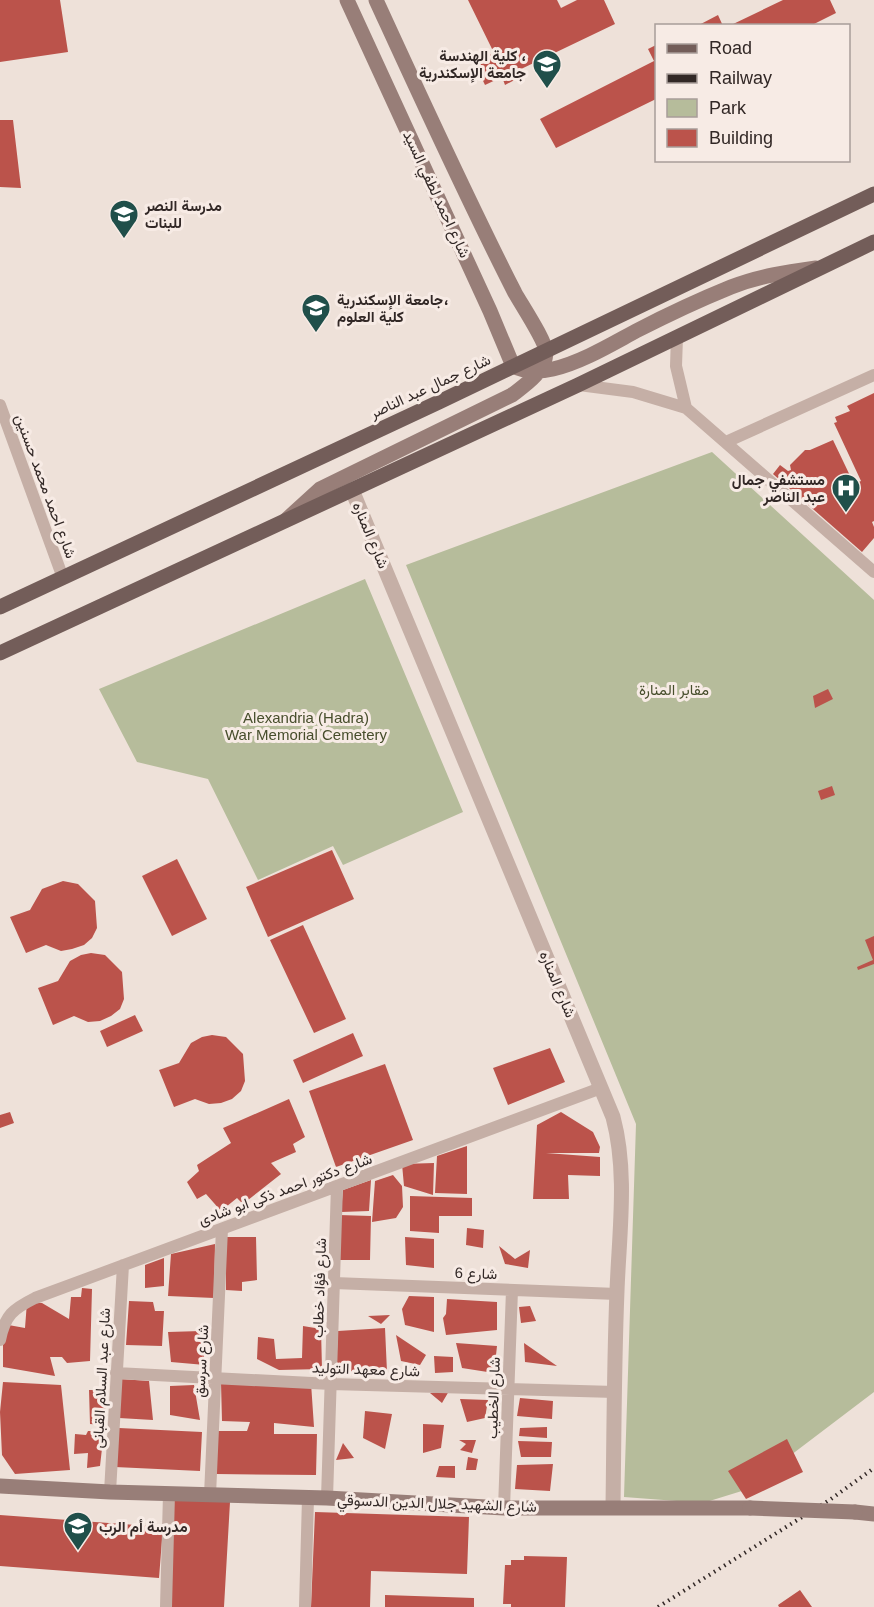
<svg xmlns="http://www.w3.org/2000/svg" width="874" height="1607" viewBox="0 0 874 1607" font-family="Helvetica,Vazirmatn,sans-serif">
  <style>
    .green { fill: #b6bc9b }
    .building { fill: #bb534b }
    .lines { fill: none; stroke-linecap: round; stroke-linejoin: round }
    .minor { stroke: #c5afa6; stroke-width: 12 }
    .tertiary { stroke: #c5afa6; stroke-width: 15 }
    .secondary { stroke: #987e78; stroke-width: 15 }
    .primary { stroke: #735d59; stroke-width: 15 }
    .rail { stroke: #322826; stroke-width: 4; stroke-dasharray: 1.5 4.5; stroke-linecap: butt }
    .secondary-bridge { stroke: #987e78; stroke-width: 15 }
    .labels { text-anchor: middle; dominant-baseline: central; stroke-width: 6; stroke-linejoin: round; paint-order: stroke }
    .poi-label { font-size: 15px; font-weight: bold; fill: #322826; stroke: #f7ebe5; text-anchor: start }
    .street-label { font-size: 15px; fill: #322826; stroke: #f7ebe5 }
    .park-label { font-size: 15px; fill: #474e2c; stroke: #f7ebe5 }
  </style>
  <rect width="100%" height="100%" fill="#eee1d9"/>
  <!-- green -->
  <path class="green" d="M712,452L874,600V1392L745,1490L703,1503L624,1497L636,1124L406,565Z
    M365,579L463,812L343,865L333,846L258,880L208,779L137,762L99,689Z"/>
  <!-- building -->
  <path class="building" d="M0,0H60L68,52L0,62Z
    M468,0H557L561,8L577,0H604L615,24L519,70L522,76L505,85L502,77L485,85L474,62L494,53Z
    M783,0H830L836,13L810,26H729Z
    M718,15L723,26H697Z
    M656,45V99L556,148L540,119L654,61L648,49Z
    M0,120H13L21,188L0,187Z
    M874,393V521L872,522L874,527V538L862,552L773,474L780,465L788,471L791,470L790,465L805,450H810L833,440L854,484L861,481L834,423L837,422L835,417L850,411L847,406Z
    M828,689L833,699L815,708L813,696Z
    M832,786L835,795L821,800L818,791Z
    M332,850L354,899L268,937L246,887Z
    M177,859L207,919L172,936L142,876Z
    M63,881L78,884L95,901L97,928L92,938L84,945L72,949L61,951L46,945L26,953L10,917L30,910L42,889Z
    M303,925L346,1019L314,1033L270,940Z
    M874,936V964L858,970L857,967L873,960L865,940Z
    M91,953L105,955L122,972L124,999L120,1009L111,1016L100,1021L88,1022L74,1016L53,1025L38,988L58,981L70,961L81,955Z
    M135,1015L143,1031L107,1047L100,1031Z
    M353,1033L363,1056L303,1083L293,1060Z
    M212,1035L226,1037L243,1054L245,1081L241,1091L232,1099L221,1103L209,1104L195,1099L174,1107L159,1070L179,1063L191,1043L202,1037Z
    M550,1048L565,1082L508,1105L493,1068Z
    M385,1064L413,1140L336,1167L309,1091Z
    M289,1099L305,1137L293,1144L296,1152L271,1163L281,1174L243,1204L237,1198L221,1211L206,1194L197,1199L187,1182L199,1171L197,1165L231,1143L223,1128Z
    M10,1112L14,1123L0,1128V1115Z
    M561,1112L593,1132L600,1147L599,1153H546L600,1157V1176L568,1175L569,1199H533L537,1125Z
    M467,1146V1194L435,1193L437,1156Z
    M434,1163L433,1195L404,1186L402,1164Z
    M393,1175L402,1186L403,1207L396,1218L372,1222L375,1181Z
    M371,1180L369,1211L341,1212L343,1190Z
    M410,1196L472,1198V1216H439V1233L410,1231Z
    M339,1215L371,1216L370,1260H338Z
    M467,1228L484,1230L483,1248L466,1245Z
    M226,1237H256L257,1280L242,1282V1291L226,1290Z
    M405,1237L434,1239V1268L406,1265Z
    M215,1244L214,1298L168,1296L171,1254Z
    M499,1246L515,1259L530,1250L528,1268L505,1264Z
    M164,1258V1286L145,1288V1265Z
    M82,1288L92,1289L90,1361L67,1363L62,1357H50L55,1376L3,1367V1324L25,1328L27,1302L42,1303L69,1319L71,1297H81Z
    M409,1296L434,1297V1332L405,1325L402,1309Z
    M447,1299L497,1302V1330L446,1335L443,1318L446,1314Z
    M129,1301L153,1302L155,1311H164L162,1346L126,1345Z
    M530,1306L536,1321L521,1323L519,1307Z
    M390,1315L381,1324L368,1316Z
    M303,1326L321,1329L322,1369L279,1370L257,1359L258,1337L274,1339L276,1359L302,1358Z
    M385,1328L387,1372L336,1371L338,1331Z
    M201,1331L205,1365L171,1362L168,1332Z
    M396,1335L426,1355L420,1365L401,1361Z
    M456,1343L497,1346L494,1373L462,1368Z
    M524,1343L557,1366L525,1362Z
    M434,1356L453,1357V1372L435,1373Z
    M120,1379L149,1381L153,1420L119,1418Z
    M3,1382L61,1385L70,1470L15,1474L2,1455L0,1412Z
    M221,1383H311L314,1427L274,1423V1434H317L316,1475L216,1474V1431H247L250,1422L222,1421Z
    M194,1385L200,1420L170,1415V1386Z
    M89,1390H105L106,1425L90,1424Z
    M449,1391L442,1403L430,1393Z
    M520,1398L553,1401L552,1419L517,1416Z
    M460,1399L488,1400L485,1418L467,1422Z
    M365,1411L392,1414L385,1449L363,1438Z
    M423,1424L444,1425L441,1448L423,1453Z
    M547,1427V1438L519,1436L520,1428Z
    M119,1428L202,1432L200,1471L115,1467Z
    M88,1431H104L100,1466L87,1468L88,1453L74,1454L75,1434L86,1435Z
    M787,1439L803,1472L746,1499L728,1471Z
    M459,1440H476L472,1453L460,1450L466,1444Z
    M518,1441L552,1442L551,1457H521Z
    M343,1443L354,1458L336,1460L339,1453Z
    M468,1457L478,1459L476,1470H466Z
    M553,1464L550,1491L515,1489L517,1465Z
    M439,1466H455V1478L436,1477Z
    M172,1500L230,1502L224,1607H170Z
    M315,1512L469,1517L467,1574L371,1571L370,1607H311Z
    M0,1515L163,1527L159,1578L0,1566Z
    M524,1556L567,1557L565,1607H511V1604H503L505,1565H511V1560H524Z
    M800,1590L812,1607H779L778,1605Z
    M385,1595L474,1598V1607H385Z"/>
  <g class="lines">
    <!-- minor -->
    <path class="minor" d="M677,337L676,366L686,408
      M579,385L633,392L686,408L874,572
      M0,405L63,578
      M726,442L874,375
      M334,1283L617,1294
      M0,1340C5,1315 13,1309 35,1298L601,1088
      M116,1373L331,1384L615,1392
      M110,1492L123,1265
      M210,1495L222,1229
      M327,1498L337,1186
      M504,1508L512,1290
      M166,1607L169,1494
      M305,1607L308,1498"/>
    <!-- tertiary -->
    <path class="tertiary" d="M352,490L613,1117C628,1173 619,1234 617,1291C614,1363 614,1435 613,1507"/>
    <!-- secondary -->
    <path class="secondary" d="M347,0L490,311L513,366C525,372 540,372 553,369C582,362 610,345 636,331C667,315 699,300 731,287C759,276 787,272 816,268
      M286,520L320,489L512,395C525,385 545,372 546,353C547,343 521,304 515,293C466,197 421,98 376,0
      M0,1486L110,1492L327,1498L504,1508H750
      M855,1512L874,1514"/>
    <!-- primary -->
    <path class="primary" d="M0,607L439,402L874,194
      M0,653L578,385L874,242"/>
    <!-- rail -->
    <path class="rail" d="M658,1607L831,1499L874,1468"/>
    <!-- secondary-bridge -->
    <path class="secondary-bridge" d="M750,1508L855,1512"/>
  </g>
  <!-- icons -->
  <defs>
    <g id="university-pin" transform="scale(1.5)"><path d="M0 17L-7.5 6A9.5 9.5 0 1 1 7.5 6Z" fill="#204f4a" stroke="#f7ebe5"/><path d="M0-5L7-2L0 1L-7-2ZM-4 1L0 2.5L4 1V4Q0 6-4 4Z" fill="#fff"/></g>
    <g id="school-pin" transform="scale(1.5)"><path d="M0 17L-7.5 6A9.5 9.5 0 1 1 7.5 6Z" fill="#204f4a" stroke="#f7ebe5"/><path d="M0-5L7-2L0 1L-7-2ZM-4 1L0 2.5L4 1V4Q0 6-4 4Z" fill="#fff"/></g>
    <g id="hospital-pin" transform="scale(1.5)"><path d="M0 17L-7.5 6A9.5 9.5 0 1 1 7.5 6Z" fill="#204f4a" stroke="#f7ebe5"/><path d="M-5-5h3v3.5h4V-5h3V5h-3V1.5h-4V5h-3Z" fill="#fff"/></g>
  </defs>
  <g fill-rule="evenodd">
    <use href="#university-pin" x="547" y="64"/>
    <use href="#school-pin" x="124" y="214"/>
    <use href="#university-pin" x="316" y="308"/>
    <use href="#hospital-pin" x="846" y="488"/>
    <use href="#school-pin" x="78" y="1526"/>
  </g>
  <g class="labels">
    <!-- poi labels -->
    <g class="poi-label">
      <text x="526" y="55" text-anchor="end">كلية الهندسة ،<tspan x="526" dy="17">جامعة الإسكندرية</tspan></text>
      <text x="145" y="205">مدرسة النصر<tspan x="145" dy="17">للبنات</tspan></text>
      <text x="337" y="299">جامعة الإسكندرية،<tspan x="337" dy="17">كلية العلوم</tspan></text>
      <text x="825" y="479" text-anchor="end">مستشفي جمال<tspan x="825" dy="17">عبد الناصر</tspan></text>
      <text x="99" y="1526">مدرسة أم الرب</text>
    </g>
    <!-- street labels -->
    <g class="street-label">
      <text transform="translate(437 194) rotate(65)">شارع احمد لطفي السيد</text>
      <text transform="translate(430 386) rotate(-25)">شارع جمال عبد الناصر</text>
      <text transform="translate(46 486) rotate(70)">شارع احمد محمد حسنين</text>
      <text transform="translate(371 535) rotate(67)">شارع المناره</text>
      <text transform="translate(558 984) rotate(67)">شارع المناره</text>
      <text transform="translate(285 1189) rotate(-20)">شارع دكتور احمد ذكى ابو شادى</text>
      <text transform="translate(476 1273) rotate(2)">شارع 6</text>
      <text transform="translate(319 1288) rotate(-88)">شارع فؤاد خطاب</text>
      <text transform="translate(201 1361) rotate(-87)">شارع سرسق</text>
      <text transform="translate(366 1369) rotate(2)">شارع معهد التوليد</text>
      <text transform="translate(101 1378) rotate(-87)">شارع عبد السلام القبانى</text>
      <text transform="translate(493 1398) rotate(-88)">شارع الخطيب</text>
      <text transform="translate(437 1503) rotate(2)">شارع الشهيد جلال الدين الدسوقي</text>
    </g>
    <!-- park labels -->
    <g class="park-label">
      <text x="674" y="689">مقابر المنارة</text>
      <text x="306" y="717">Alexandria (Hadra)<tspan x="306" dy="17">War Memorial Cemetery</tspan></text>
    </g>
  </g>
  <!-- legend -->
  <rect x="655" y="24" width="195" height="138" fill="#f7ebe5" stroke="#a89d99" stroke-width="1.5"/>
  <rect x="667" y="44" width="30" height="9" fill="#735d59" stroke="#a89d99" stroke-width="1.5"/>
  <text x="709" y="54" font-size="18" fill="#322826">Road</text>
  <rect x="667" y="74" width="30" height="9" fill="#322826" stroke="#a89d99" stroke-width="1.5"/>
  <text x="709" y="84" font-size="18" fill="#322826">Railway</text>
  <rect x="667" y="99" width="30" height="18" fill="#b6bc9b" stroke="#a89d99" stroke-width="1.5"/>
  <text x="709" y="114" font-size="18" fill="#322826">Park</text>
  <rect x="667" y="129" width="30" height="18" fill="#bb534b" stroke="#a89d99" stroke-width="1.5"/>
  <text x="709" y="144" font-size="18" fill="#322826">Building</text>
</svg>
